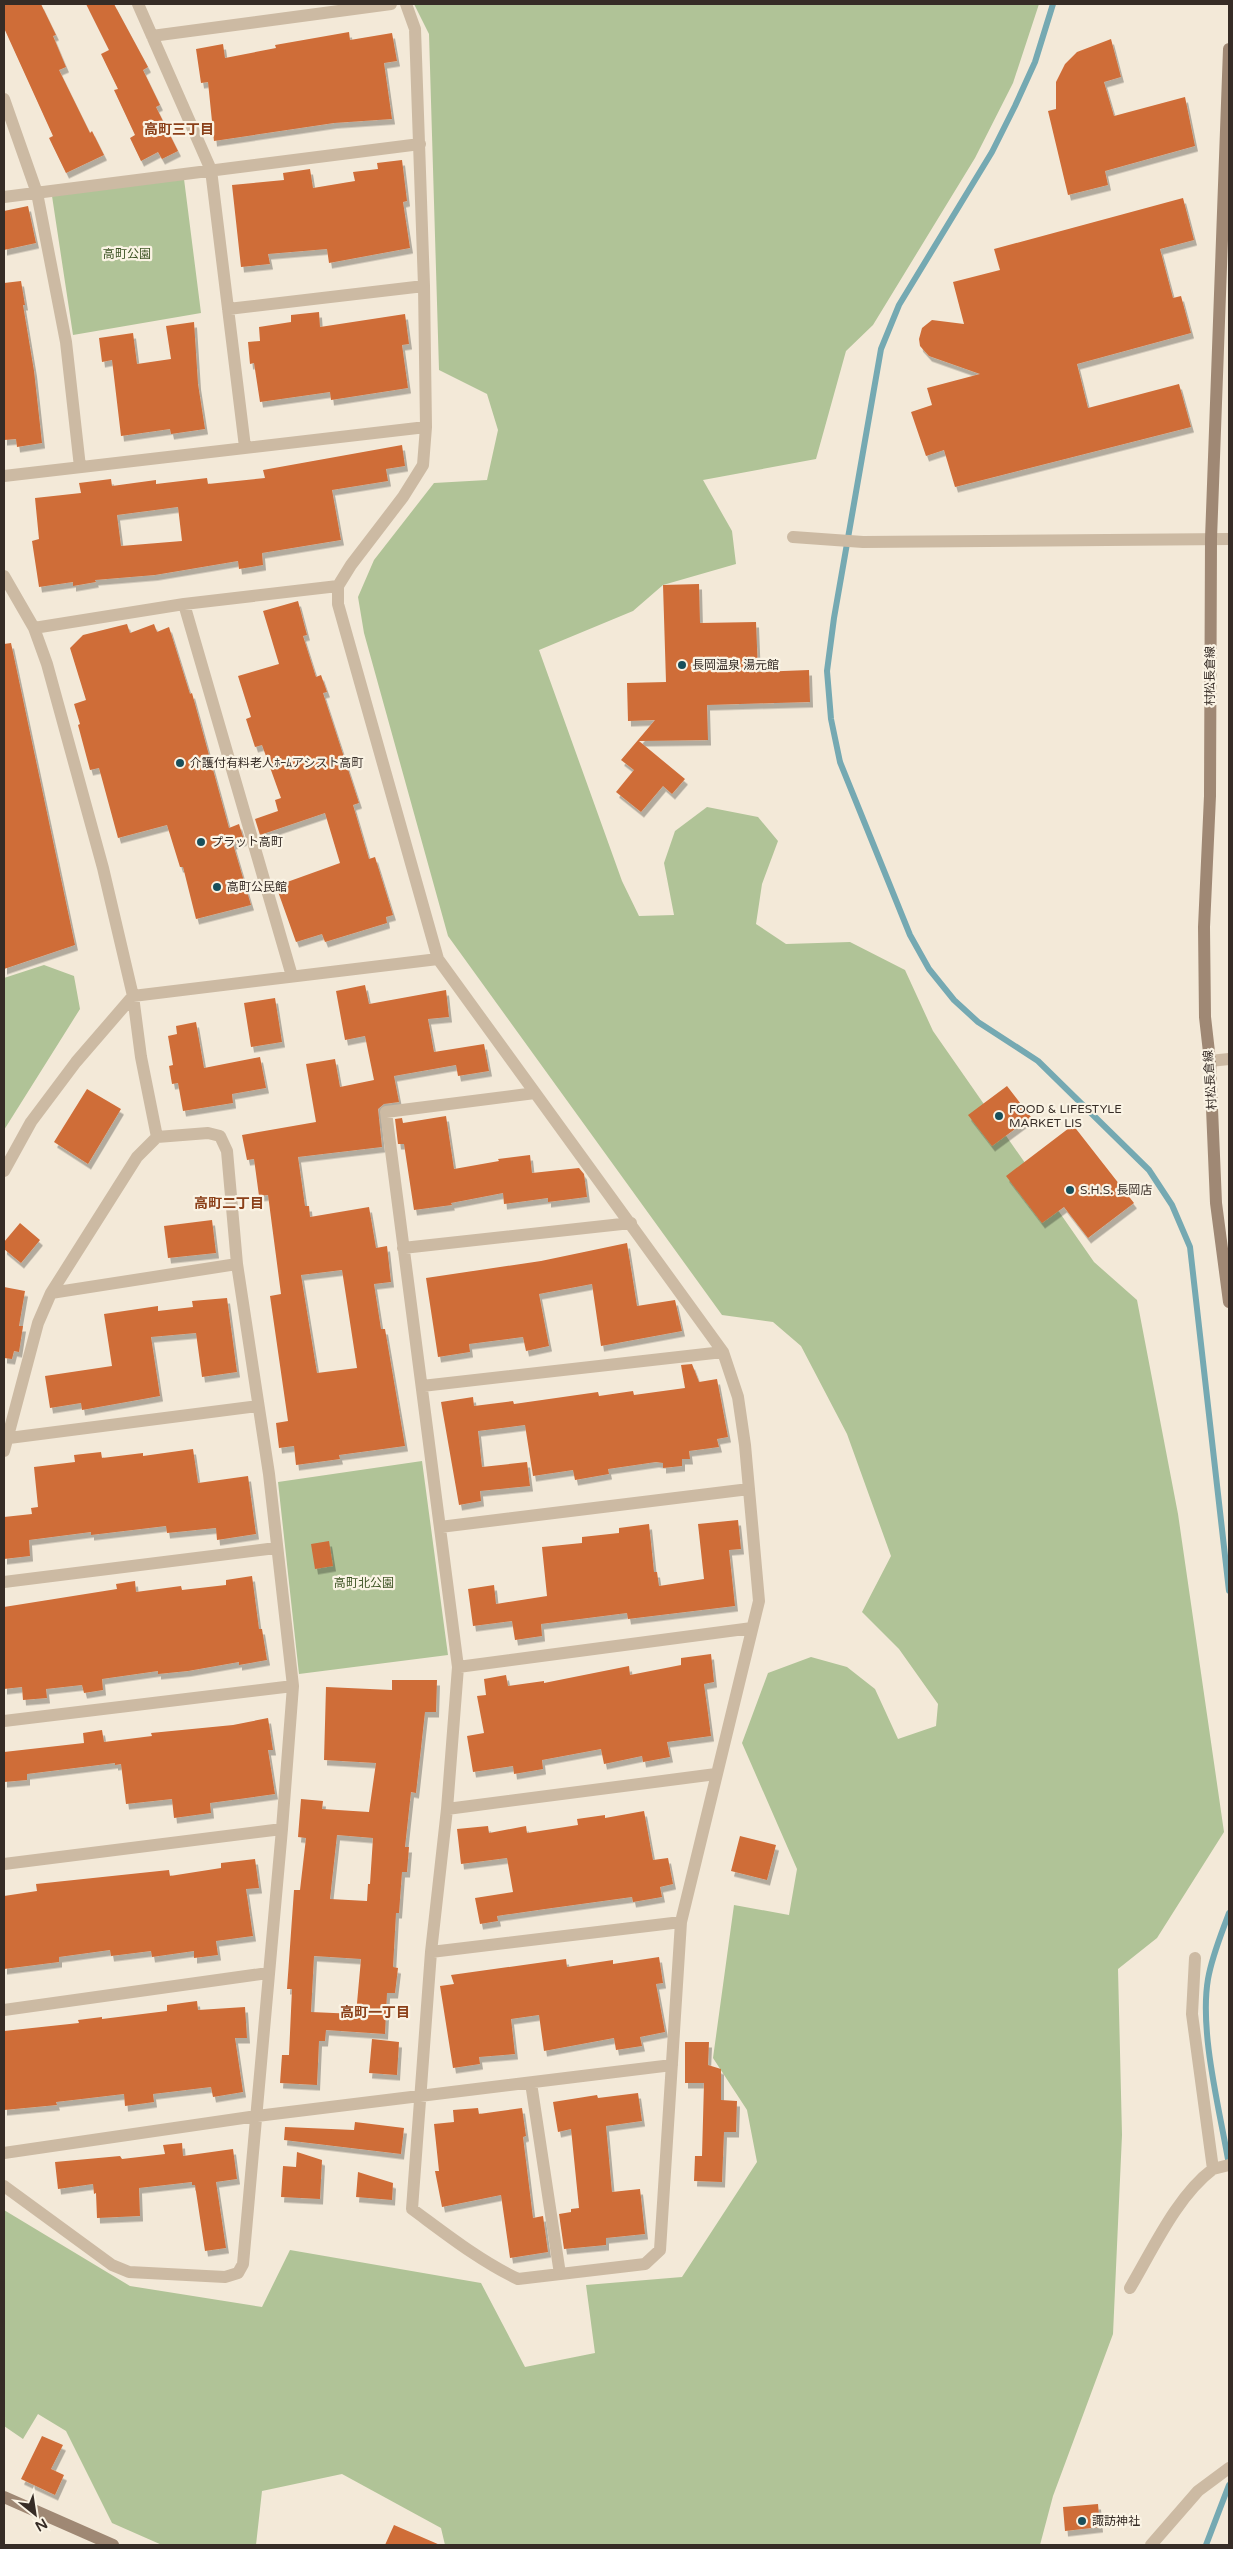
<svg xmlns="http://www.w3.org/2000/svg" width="1233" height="2549" viewBox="0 0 1233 2549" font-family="'Varela Round','Noto Sans JP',sans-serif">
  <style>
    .green { fill: #b0c397 }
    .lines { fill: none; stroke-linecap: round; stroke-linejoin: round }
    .stream { stroke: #75a9b2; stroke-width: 6 }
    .building { fill: #cf6d39; fill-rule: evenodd; filter: url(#shadow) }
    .minor { stroke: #ccbaa3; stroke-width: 12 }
    .secondary { stroke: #9f8874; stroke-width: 12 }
    .poi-dot { fill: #184f5b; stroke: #faf3e4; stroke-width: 2 }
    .labels { text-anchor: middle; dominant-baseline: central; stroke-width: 4.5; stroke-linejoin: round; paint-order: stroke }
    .park-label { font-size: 12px; fill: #405627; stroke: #faf3e4 }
    .poi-label { font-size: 12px; fill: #362c26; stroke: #faf3e4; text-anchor: start }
    .street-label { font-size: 12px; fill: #362c26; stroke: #faf3e4 }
    .neighbourhood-label { font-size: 14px; font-weight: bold; fill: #8b4019; stroke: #faf3e4 }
  </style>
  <defs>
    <filter id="shadow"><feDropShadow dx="3" dy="5.5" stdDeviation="0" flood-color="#0004"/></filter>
  </defs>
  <rect width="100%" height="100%" fill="#f3e9d8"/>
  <!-- green -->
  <path class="green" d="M414,4H1039L1013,83L975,158L873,325L846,351L816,459L703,480L732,531L736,564L663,585L633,611L539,650L622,881L639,916L674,915L664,863L675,831L707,807L758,817L778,841L762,884L756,924L786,944L850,942L905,970L933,1031L1094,1262L1137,1300L1178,1514L1224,1832L1157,1938L1118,1969L1122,2135L1113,2334L1053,2496L1040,2545H445L441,2528L342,2474L262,2491L256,2545H162L112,2523L66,2431L38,2414L23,2439L4,2426V2210L130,2286L262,2307L290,2250L481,2283L525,2367L595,2353L586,2285L682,2277L757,2162L747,2110L713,2058L734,1905L789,1915L797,1869L742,1743L768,1673L811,1657L847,1667L875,1689L898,1739L936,1726L938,1704L899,1649L862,1612L891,1556L847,1434L801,1346L773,1322L722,1315L448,936L364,633L358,597L374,560L434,483L487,480L498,430L487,394L439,370L429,34Z
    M184,179L201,313L73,335L52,196Z
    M44,965L74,976L80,1009L4,1130V978Z
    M422,1461L448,1655L299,1674L278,1482Z"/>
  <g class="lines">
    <!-- stream -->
    <path class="stream" d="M1053,4L1035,62L1015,106L992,152L899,305L881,349L834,618L827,671L831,719L840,762L910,935L929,969L954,1000L978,1022L1038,1061L1149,1170L1172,1205L1190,1247L1229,1591
      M1229,1913C1221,1935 1212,1956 1208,1979C1199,2032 1220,2111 1229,2165
      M1206,2545L1229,2485"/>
  </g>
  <!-- building -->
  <path class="building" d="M4,4H41L56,35L53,36L66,67L59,70L90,133L92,131L104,155L66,173L49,138L53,136L4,28Z
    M86,4H114L148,67L143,70L160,105L156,107L178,151L162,159L158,152L141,161L130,138L135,135L114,90L118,89L101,54L109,50Z
    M349,32L350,40L392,33L397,61L384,63L392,119L334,123L214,141L208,82L201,83L196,49L223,44L225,58L276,48L275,45Z
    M1111,39L1121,77L1104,82L1114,116L1185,97L1195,146L1105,171L1108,185L1068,195L1048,111L1056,109V82L1065,64L1077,52Z
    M402,160L407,201L403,202L410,248L329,263L327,249L268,254L270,264L241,267L232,185L284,180L283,173L310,169L313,188L355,181L353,172L378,169L377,163Z
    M1183,198L1194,240L1160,249L1173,298L1181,296L1191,333L1077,364L1088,408L1179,384L1191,427L955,487L944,450L926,456L911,412L932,405L927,388L980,374L929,356L920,346L919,339L922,328L932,320L964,324L953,282L1000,270L994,249Z
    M28,206L36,243L4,250V211Z
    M21,281L25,305H23L34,371L42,443L17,447L16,439L4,440V283Z
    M319,312L320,327L405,314L409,344L402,345L408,388L331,400L330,392L260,402L254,363L250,364L248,342L260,341L259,327L291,322V315Z
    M194,322L198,384L205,429L171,434L170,429L121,436L112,360L102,362L99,338L133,333L137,364L171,359L166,326Z
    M402,445L405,466L386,469L388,481L332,490L341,540L262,553L263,565L239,569L238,561L155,575L95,580L96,582L73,586V582L39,587L32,541L39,539L35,498L81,493L79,483L111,479L112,486L156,480V484L207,478L208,484L265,478L263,470ZM178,507L182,541L121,546L117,515Z
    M699,584L700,623L756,622L758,672L809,670L810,702L707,705L708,740L639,741L685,779L672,794L663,786L641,812L616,792L634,770L621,760L655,720L628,721L627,683L666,682L663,585Z
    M298,601L307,635L303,636L316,677L321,675L327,692L323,693L359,803L353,805L369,859L375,857L393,915L386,917L387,923L325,942L322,934L296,942L276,886L340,863L325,813L260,835L255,819L278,811L275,800L281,798L262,745L255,747L246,719L251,717L238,676L279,664L263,611Z
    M127,624L130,633L154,624L157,632L169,627L190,694L192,693L229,828L239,824L244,840L233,844L251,905L196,919L183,867H180L167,825L118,838L99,768L90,770L78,725L80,724L74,704L86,700L70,648L83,635Z
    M11,643L75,945L4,969V644Z
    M365,985L369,1004L446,990L449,1017L428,1019L434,1052L484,1044L489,1071L458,1076L456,1065L394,1076L399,1102L384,1104L378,1109L382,1147L298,1157L305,1206H309L310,1217L369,1207L376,1248L387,1246L391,1282L374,1284L381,1329H385L405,1446L339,1455L340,1459L296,1465L294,1446L279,1448L276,1423L288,1421L270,1296L281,1294L268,1195L259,1196L254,1159L247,1160L242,1135L316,1122L306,1064L335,1059L340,1087L374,1080L365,1036L345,1040L336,991ZM342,1270L357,1368L317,1373L301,1275Z
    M275,998L282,1042L251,1047L244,1003Z
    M196,1022L204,1068L260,1057L266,1088L232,1094L233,1103L183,1111L178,1083L172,1084L169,1066L173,1065L168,1036L177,1034L176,1026Z
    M1007,1086L1031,1117L992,1146L968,1115Z
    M87,1089L121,1109L88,1164L54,1142Z
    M446,1116L454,1169L499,1161L498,1159L530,1155L532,1173L579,1168L584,1174L587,1197L548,1202V1198L504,1204L503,1193L451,1203L452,1205L414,1210L404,1144H398L395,1119L402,1118L403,1123Z
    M1073,1125L1134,1203L1088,1238L1064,1207L1042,1223L1006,1176Z
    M212,1220L216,1253L168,1258L164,1226Z
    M20,1223L40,1240L21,1263L4,1249V1242Z
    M627,1243L637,1306L675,1300L682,1331L601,1346L592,1284L539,1294L549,1346L526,1351L523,1337L469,1344L470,1352L438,1357L426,1278L541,1261Z
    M4,1287L25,1291L19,1326H23L19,1352L14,1351L12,1359L4,1358Z
    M227,1298L237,1372L202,1377L196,1333L151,1337L160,1396L82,1410L81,1403L50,1408L45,1376L112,1366L104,1314L158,1306V1311L193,1307L192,1301Z
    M692,1364L699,1382L717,1379L728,1437L717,1439L719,1447L689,1451L690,1459H682V1466L663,1468V1463L656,1462L608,1469L609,1474L575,1480L573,1470L533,1476L525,1425L478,1431L482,1467L527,1462L530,1486L480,1491L481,1501L459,1505L441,1402L473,1397L474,1406L513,1401L514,1404L598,1392L599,1396L633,1391L634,1395L685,1388L681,1365Z
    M193,1449L198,1483L248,1476L256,1534L217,1540L216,1528L167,1533L166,1526L91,1535V1532L29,1540L30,1556L4,1559V1517L32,1514L31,1508L38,1507L34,1467L75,1462L74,1455L101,1452L102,1458L143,1453V1456Z
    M738,1520L741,1549L729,1550L735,1606L628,1619L627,1613L541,1624L542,1636L515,1640L512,1621L473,1626L468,1589L494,1585L496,1604L547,1596L542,1547L582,1543V1537L619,1533V1528L649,1524L654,1572H657L659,1586L704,1579L698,1524Z
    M329,1541L333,1566L315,1569L311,1544Z
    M252,1576L259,1629H262L267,1660L239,1665V1662L188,1671L158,1674V1671L102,1679L103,1690L84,1693L82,1685L46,1689L47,1698L23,1700L22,1687L4,1689V1607L117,1589L116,1584L135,1581L136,1592L181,1586L182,1590L226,1585V1580Z
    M711,1654L714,1682L704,1684L711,1736L667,1742L670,1757L643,1762L642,1756L604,1764L601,1749L542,1760L543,1769L514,1774L513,1766L473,1772L467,1736L484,1733L477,1696L486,1695L484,1679L506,1675L508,1686L544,1681V1683L629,1666L630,1675L681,1665V1658Z
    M392,1680H437L436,1712H425L416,1793L411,1792L405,1847H409L407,1872H402L399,1913H396L393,1967L398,1968L395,1993H387L385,2034L326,2030L325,2041H319L317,2085L280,2083L282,2055H289L292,1989H287L294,1890H300L306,1838L298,1837L301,1799L323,1801L322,1809L369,1812L376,1763L324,1760L326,1687L392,1690ZM337,1835L373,1838L370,1884H368L367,1901L330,1899ZM314,1956L361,1959L356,2014L311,2012Z
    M268,1718L273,1750H268L275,1794L210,1803L211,1813L174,1818L172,1799L126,1804L121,1764L115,1765V1763L27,1774V1780L4,1782V1752L84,1743L83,1733L102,1730L104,1742L152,1736L151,1733L233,1725Z
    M644,1811L653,1860L668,1858L673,1884L660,1887L662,1897L633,1902L632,1897L545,1909L497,1916L498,1921L480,1924L475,1898L513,1892L507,1858L461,1864L457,1829L488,1826L489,1833L526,1826L527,1833L578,1825L577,1819L605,1815V1818Z
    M740,1836L776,1845L767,1880L731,1871Z
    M255,1859L259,1888L246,1889L253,1936L216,1941L218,1955L194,1958V1951L152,1957L151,1951L111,1956L110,1950L59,1957V1962L4,1969V1896L37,1891L36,1884L169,1870L170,1876L221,1868V1863Z
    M659,1957L663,1983L656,1984L665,2032L640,2037L642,2046L616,2050L614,2038L544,2051L539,2015L511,2019L515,2054L479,2057L480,2064L453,2068L440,1986L454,1984L451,1975L566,1959L567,1967L613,1960V1964Z
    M197,2001L198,2010L245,2007L247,2038H235L243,2092L213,2097L211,2087L153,2094L154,2102L125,2106L124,2094L56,2102L57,2105L4,2110V2031L79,2023L78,2020L102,2017V2019L167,2011V2005Z
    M372,2039L399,2042L397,2075L369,2073Z
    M685,2042H709L708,2065L721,2069V2100L737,2101L736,2132H724L722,2182L694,2181L695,2156H702L704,2083H685Z
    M638,2093L642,2121L606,2126L612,2192L640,2189L645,2234L606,2238V2245L564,2249L559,2214L571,2212V2209L579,2208L571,2129L558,2132L553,2102L597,2095L598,2098Z
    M478,2108L479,2114L522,2108L526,2136L523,2137L533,2218L543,2216L548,2252L510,2258L501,2195L442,2207L435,2171H439L434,2124L454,2122L453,2110Z
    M355,2122L404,2128L401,2154L284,2140L285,2127L354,2130Z
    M182,2143L183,2156L233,2149L237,2179L216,2182L226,2248L205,2251L195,2185H192V2182L139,2188L140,2216L97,2218L96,2193L94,2194L93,2184L58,2189L55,2162L120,2156L122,2159L165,2154L163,2145Z
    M297,2152L322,2160L320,2199L281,2197L283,2166L296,2167Z
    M358,2172L393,2183L392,2200L356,2197Z
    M42,2436L63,2445L51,2469L64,2475L55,2495L21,2479Z
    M1098,2504L1100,2527L1065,2531L1063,2507Z
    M394,2525L440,2545H385Z"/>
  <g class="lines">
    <!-- minor -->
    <path class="minor" d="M138,4L211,170L245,447
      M406,4L415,29L424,286L426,427L423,465L403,497L351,565L338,586V604L438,959L723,1352L738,1397L745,1445L759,1601L681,1922L660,2250L645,2264L518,2279C480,2261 446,2234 412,2209L431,1952L447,1809L458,1667L386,1112L535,1093
      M152,36L391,4
      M4,99L37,193L66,342L80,467
      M4,197L420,144
      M228,309L424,286
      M4,476L426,427
      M793,537L863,542L1229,539
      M4,576L34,628L47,664L103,868L133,996L76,1062L31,1122L4,1171
      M184,604L292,976
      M34,628L184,604L338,586
      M1210,1061L1229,1059
      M157,1137L141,1057L133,996L438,959
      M403,1248L631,1223
      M51,1293L237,1264
      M422,1386L723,1352
      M9,1438L258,1406
      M4,1451L38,1323L51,1293L137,1157L157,1137L208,1133L220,1136L227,1151L237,1264L269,1474L293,1686L282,1829L243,2264L238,2273L225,2277L129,2272L112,2265L4,2186
      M440,1527L749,1489
      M4,1582L276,1548
      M458,1667L752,1628
      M4,1721L293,1686
      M447,1809L716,1774
      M4,1864L282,1829
      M431,1952L681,1922
      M4,2010L268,1973
      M531,2083L560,2274
      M4,2153L257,2116L672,2065
      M1213,2169L1229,2165
      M1130,2288C1153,2249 1177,2196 1213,2169L1192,2014L1195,1958
      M1151,2545L1198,2491L1229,2468"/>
    <!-- secondary -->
    <path class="secondary" d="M1229,49L1211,539L1210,796L1204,927L1205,1017L1210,1061L1216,1203L1229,1302
      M4,2497L113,2545"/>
  </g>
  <!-- markers -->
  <g class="poi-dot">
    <circle cx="682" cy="665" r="5"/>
    <circle cx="180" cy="763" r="5"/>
    <circle cx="201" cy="842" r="5"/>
    <circle cx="217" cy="887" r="5"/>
    <circle cx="999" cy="1116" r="5"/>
    <circle cx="1070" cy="1190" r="5"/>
    <circle cx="1082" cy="2521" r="5"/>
  </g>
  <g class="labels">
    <!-- park labels -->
    <g class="park-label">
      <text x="127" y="254">高町公園</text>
      <text x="364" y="1583">高町北公園</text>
    </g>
    <!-- poi labels -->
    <g class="poi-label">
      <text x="692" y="665">長岡温泉 湯元館</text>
      <text x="190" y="763">介護付有料老人ﾎｰﾑアシスト高町</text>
      <text x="211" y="842">プラット高町</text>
      <text x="227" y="887">高町公民館</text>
      <text x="1009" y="1109">FOOD &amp; LIFESTYLE<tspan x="1009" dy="14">MARKET LIS</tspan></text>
      <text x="1080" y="1190">S.H.S. 長岡店</text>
      <text x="1092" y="2521">諏訪神社</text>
    </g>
    <!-- street labels -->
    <g class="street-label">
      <text transform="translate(1210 676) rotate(-90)">村松長倉線</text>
      <text transform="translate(1210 1080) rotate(-94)">村松長倉線</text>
    </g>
    <!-- neighbourhood labels -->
    <g class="neighbourhood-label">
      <text x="179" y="129">高町三丁目</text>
      <text x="229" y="1203">高町二丁目</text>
      <text x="375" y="2012">高町一丁目</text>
    </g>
  </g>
  <!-- border -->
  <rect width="1233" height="2549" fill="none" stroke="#362c26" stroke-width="10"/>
  <!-- north arrow -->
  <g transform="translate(35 2514) rotate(150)" stroke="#faf3e4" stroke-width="4" paint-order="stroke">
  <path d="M0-4L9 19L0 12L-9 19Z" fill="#362c26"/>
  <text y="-8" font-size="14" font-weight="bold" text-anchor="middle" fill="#362c26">N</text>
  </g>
</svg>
